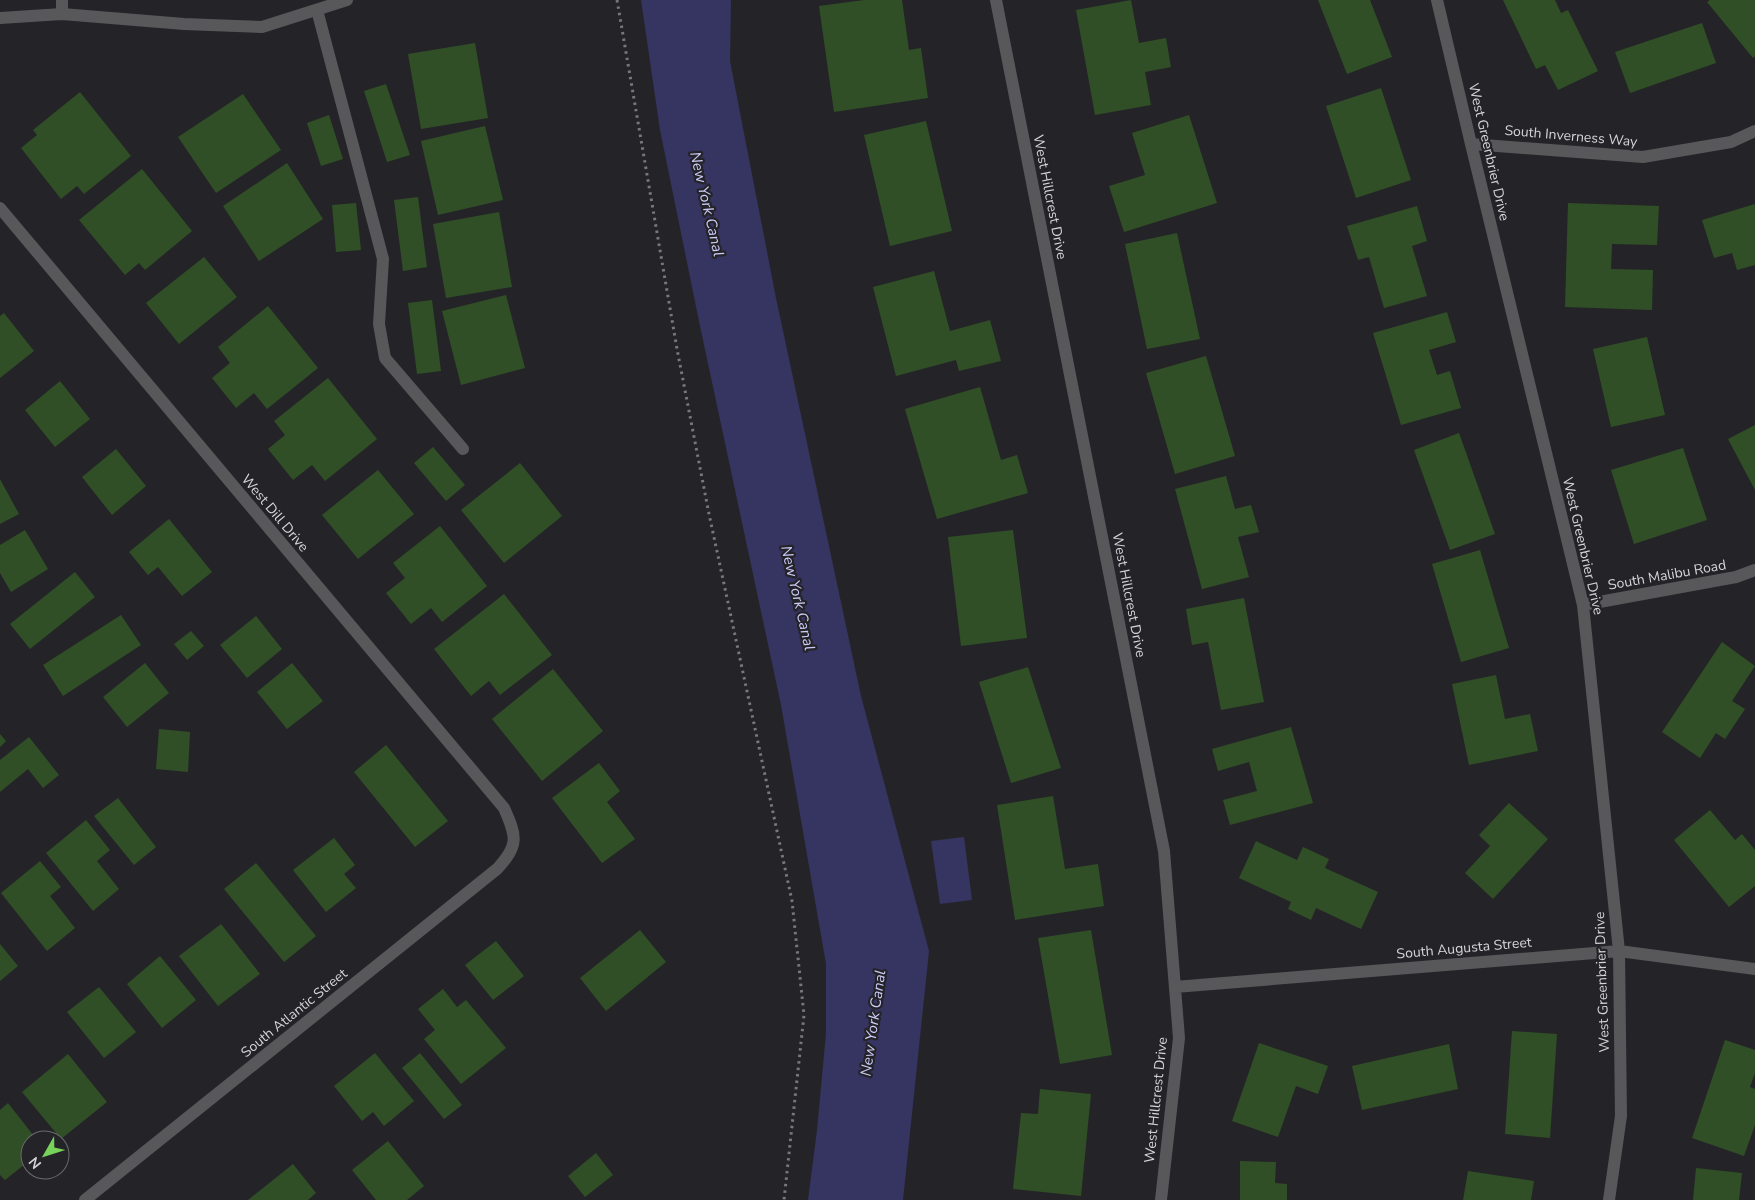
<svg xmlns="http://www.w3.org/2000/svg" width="1755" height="1200" viewBox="0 0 1755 1200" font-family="'Nunito Sans',sans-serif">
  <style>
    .water { fill: #363460 }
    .building { fill: #304f26 }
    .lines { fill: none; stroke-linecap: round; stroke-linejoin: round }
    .path { stroke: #78787b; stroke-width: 3; stroke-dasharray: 2.5 4; stroke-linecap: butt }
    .service { stroke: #58585a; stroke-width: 12 }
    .minor { stroke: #58585a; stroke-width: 12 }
    .tertiary { stroke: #58585a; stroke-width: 12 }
    .labels { text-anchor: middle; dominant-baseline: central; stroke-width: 4.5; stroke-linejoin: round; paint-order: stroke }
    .street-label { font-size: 14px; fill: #d4d5d7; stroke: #242428 }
    .water-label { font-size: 15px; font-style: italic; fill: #cbccfa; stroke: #242428 }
  </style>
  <rect width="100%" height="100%" fill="#242428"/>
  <!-- water -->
  <path class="water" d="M641,0H731L730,61L776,298L861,696L929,951L903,1200H808L817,1130L826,1033V964L781,705L700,326L660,130Z
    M964,837L972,900L940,904L931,841Z"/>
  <!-- building -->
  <path class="building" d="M864,0H902L909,50L921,48L928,98L834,112L819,6Z
    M1131,0L1139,43L1166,38L1171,67L1145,72L1151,105L1095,115L1076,10Z
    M1318,0H1370L1392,57L1347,74Z
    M1503,0H1555L1561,13L1568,10L1598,71L1558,90L1545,65L1536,69Z
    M1710,0H1755V56L1753,58L1707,2Z
    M1702,23L1716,63L1630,93L1615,52Z
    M475,43L488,118L421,129L408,54Z
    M386,84L410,155L387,162L364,91Z
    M1381,88L1411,180L1356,198L1326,106Z
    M80,92L131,156L84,194L77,186L61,199L21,148L37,135L33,130Z
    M243,94L281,150L216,193L178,137Z
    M329,115L343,159L321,166L307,123Z
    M1189,115L1217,203L1124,232L1109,186L1145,175L1132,133Z
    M926,121L952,231L890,246L864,135Z
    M485,126L503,200L438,215L421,141Z
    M287,163L323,219L259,261L223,206Z
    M142,169L192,231L145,270L139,263L125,275L79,220Z
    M418,197L427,267L403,271L394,200Z
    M356,203L361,250L336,252L332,205Z
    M1568,203L1659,206L1657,245L1612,244L1611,269L1653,270L1652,310L1565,307Z
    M1755,204V265L1737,270L1732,253L1714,258L1702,220Z
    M1417,206L1427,241L1412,246L1427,296L1384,308L1369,257L1358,260L1347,226Z
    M499,212L512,287L446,298L433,224Z
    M1177,233L1200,339L1147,349L1125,244Z
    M204,257L237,297L179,344L146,303Z
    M934,271L950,331L990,320L1001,361L959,371L956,360L896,376L873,287Z
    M506,295L525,368L461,385L442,311Z
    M432,300L441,371L417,374L408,303Z
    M268,306L318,368L267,409L254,393L236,408L212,378L230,363L218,347Z
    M1447,312L1456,342L1429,350L1437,375L1450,371L1461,408L1401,425L1373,333Z
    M4,313L34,351L0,378V316Z
    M1647,337L1665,415L1611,427L1593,349Z
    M1206,356L1235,456L1175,474L1146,373Z
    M328,378L377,439L325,481L312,465L293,480L268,449L285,435L274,421Z
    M60,381L90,419L55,447L25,410Z
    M980,387L1001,460L1017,455L1028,493L937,519L905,409Z
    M1755,425V490L1728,439Z
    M1459,433L1495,534L1450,550L1414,450Z
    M433,447L465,485L446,501L414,463Z
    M1683,448L1707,520L1634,544L1611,470Z
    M116,449L146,486L112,515L82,477Z
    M520,463L562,516L504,563L461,510Z
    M378,470L414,514L358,559L322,515Z
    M1226,476L1235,509L1251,505L1259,532L1238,537L1249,577L1202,589L1175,489Z
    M0,479L19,514L0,524Z
    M169,519L212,572L182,596L158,567L148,575L129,552Z
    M440,526L487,586L442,622L431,608L411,624L386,593L405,578L393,563Z
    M25,530L48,569L11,592L0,573V545Z
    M1013,530L1027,638L961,646L948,537Z
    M1480,550L1509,648L1461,662L1432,564Z
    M75,572L95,597L30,649L10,624Z
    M504,594L552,655L500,695L489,681L471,696L434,649Z
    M1244,598L1264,702L1221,710L1208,642L1192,645L1186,609Z
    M121,615L141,645L63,696L43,665Z
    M256,616L282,649L247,678L220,645Z
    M191,631L204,646L187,660L174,644Z
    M1722,642L1755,666L1732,701L1745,709L1725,739L1716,733L1700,758L1662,732Z
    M145,663L169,693L127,727L103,697Z
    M292,663L323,701L287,729L257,692Z
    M1028,667L1061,768L1011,783L979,682Z
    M553,669L603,731L542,781L492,719Z
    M1496,675L1505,719L1530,714L1538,751L1469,765L1452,684Z
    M1291,727L1313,803L1230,825L1223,800L1257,791L1249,762L1218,771L1212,749Z
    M159,729L190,732L188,772L156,769Z
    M0,734L6,741L0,747Z
    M29,737L59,775L43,788L28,769L0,792V760Z
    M386,745L448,821L415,847L354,772Z
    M599,763L620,791L607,802L635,839L602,863L552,798Z
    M1053,796L1065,869L1098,864L1104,906L1015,920L997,805Z
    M118,798L156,847L134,865L94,816Z
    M1509,803L1548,839L1493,899L1465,873L1490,846L1479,835Z
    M1710,810L1735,840L1742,834L1755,850V886L1729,907L1674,840Z
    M86,820L110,850L97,861L119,889L93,911L46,853Z
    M334,838L355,865L344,874L356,888L326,912L293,870Z
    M1256,841L1297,860L1303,847L1329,859L1325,868L1378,892L1361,929L1316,908L1311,920L1288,909L1291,902L1239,878Z
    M40,861L61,887L50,896L75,928L47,951L1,893Z
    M256,863L316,936L284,962L224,889Z
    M221,924L260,974L218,1006L179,956Z
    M640,930L666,962L606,1011L580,978Z
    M1091,930L1112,1055L1060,1064L1038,938Z
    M496,941L524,976L493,1000L465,965Z
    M0,944L18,966L0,981Z
    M160,956L196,1000L162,1028L127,984Z
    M99,987L136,1032L104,1058L67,1012Z
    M443,989L457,1007L466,1000L506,1048L461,1084L424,1039L435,1030L418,1009Z
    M1512,1031L1557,1034L1550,1138L1505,1134Z
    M1725,1040L1755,1050V1073L1750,1087L1755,1089V1125L1744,1156L1692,1138Z
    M1259,1043L1328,1066L1318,1094L1296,1086L1278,1137L1232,1121Z
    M1449,1044L1458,1089L1362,1110L1352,1066Z
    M375,1053L414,1101L384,1126L373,1112L362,1121L334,1086Z
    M420,1053L462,1105L444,1119L402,1068Z
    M68,1054L107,1102L61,1139L22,1092Z
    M1040,1089L1091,1094L1081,1196L1013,1189L1021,1113L1038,1114Z
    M8,1103L37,1140H30V1160L5,1180L0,1175V1110Z
    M388,1141L424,1186L407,1200H376L352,1170Z
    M596,1153L613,1175L585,1197L568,1176Z
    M1240,1161L1276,1162L1275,1183L1287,1184V1200H1240Z
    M293,1164L316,1193L308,1200H248Z
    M1696,1168L1742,1173L1739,1200H1693Z
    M1468,1171L1534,1181L1531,1200H1463Z"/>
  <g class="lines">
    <!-- path -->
    <path class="path" d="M617,0L677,349L709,514L792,901L804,1015L784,1200"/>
    <!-- service -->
    <path class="service" d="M317,10L383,259L379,324L385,358L463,449"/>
    <!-- minor -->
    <path class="minor" d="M996,0L1164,851L1179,1038L1161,1200
      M1437,0L1471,144L1583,605L1619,951L1621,1116L1609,1200
      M62,14V0
      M1471,144L1643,157L1731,142L1755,131
      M0,208L504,808C517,837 519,845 497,869L85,1200
      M1583,605L1736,577L1755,570
      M1175,987L1619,951L1755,969"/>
    <!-- tertiary -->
    <path class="tertiary" d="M0,18L62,14L184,24L262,27L347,0"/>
  </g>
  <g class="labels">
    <!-- street labels -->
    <g class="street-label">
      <text transform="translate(1571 136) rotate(5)">South Inverness Way</text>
      <text transform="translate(1489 152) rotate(77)">West Greenbrier Drive</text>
      <text transform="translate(1050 197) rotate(79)">West Hillcrest Drive</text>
      <text transform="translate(275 513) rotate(50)">West Dill Drive</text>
      <text transform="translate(1583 546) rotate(77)">West Greenbrier Drive</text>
      <text transform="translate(1667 575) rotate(-10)">South Malibu Road</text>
      <text transform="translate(1129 595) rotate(79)">West Hillcrest Drive</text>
      <text transform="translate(1464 948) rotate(-5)">South Augusta Street</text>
      <text transform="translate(1602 982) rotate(-92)">West Greenbrier Drive</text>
      <text transform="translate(294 1013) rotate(-39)">South Atlantic Street</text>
      <text transform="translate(1156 1100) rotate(-84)">West Hillcrest Drive</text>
    </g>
    <!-- water labels -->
    <g class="water-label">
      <text transform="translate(707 204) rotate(77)">New York Canal</text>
      <text transform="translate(798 598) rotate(77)">New York Canal</text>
      <text transform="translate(873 1023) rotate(-82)">New York Canal</text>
    </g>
  </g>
  <!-- north arrow -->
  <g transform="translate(45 1155) rotate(231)"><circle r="24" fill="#242428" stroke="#6a6b6e"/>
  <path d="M0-4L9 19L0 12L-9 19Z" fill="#78d259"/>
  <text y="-8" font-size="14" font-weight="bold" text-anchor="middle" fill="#d4d5d7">N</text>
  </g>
</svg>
